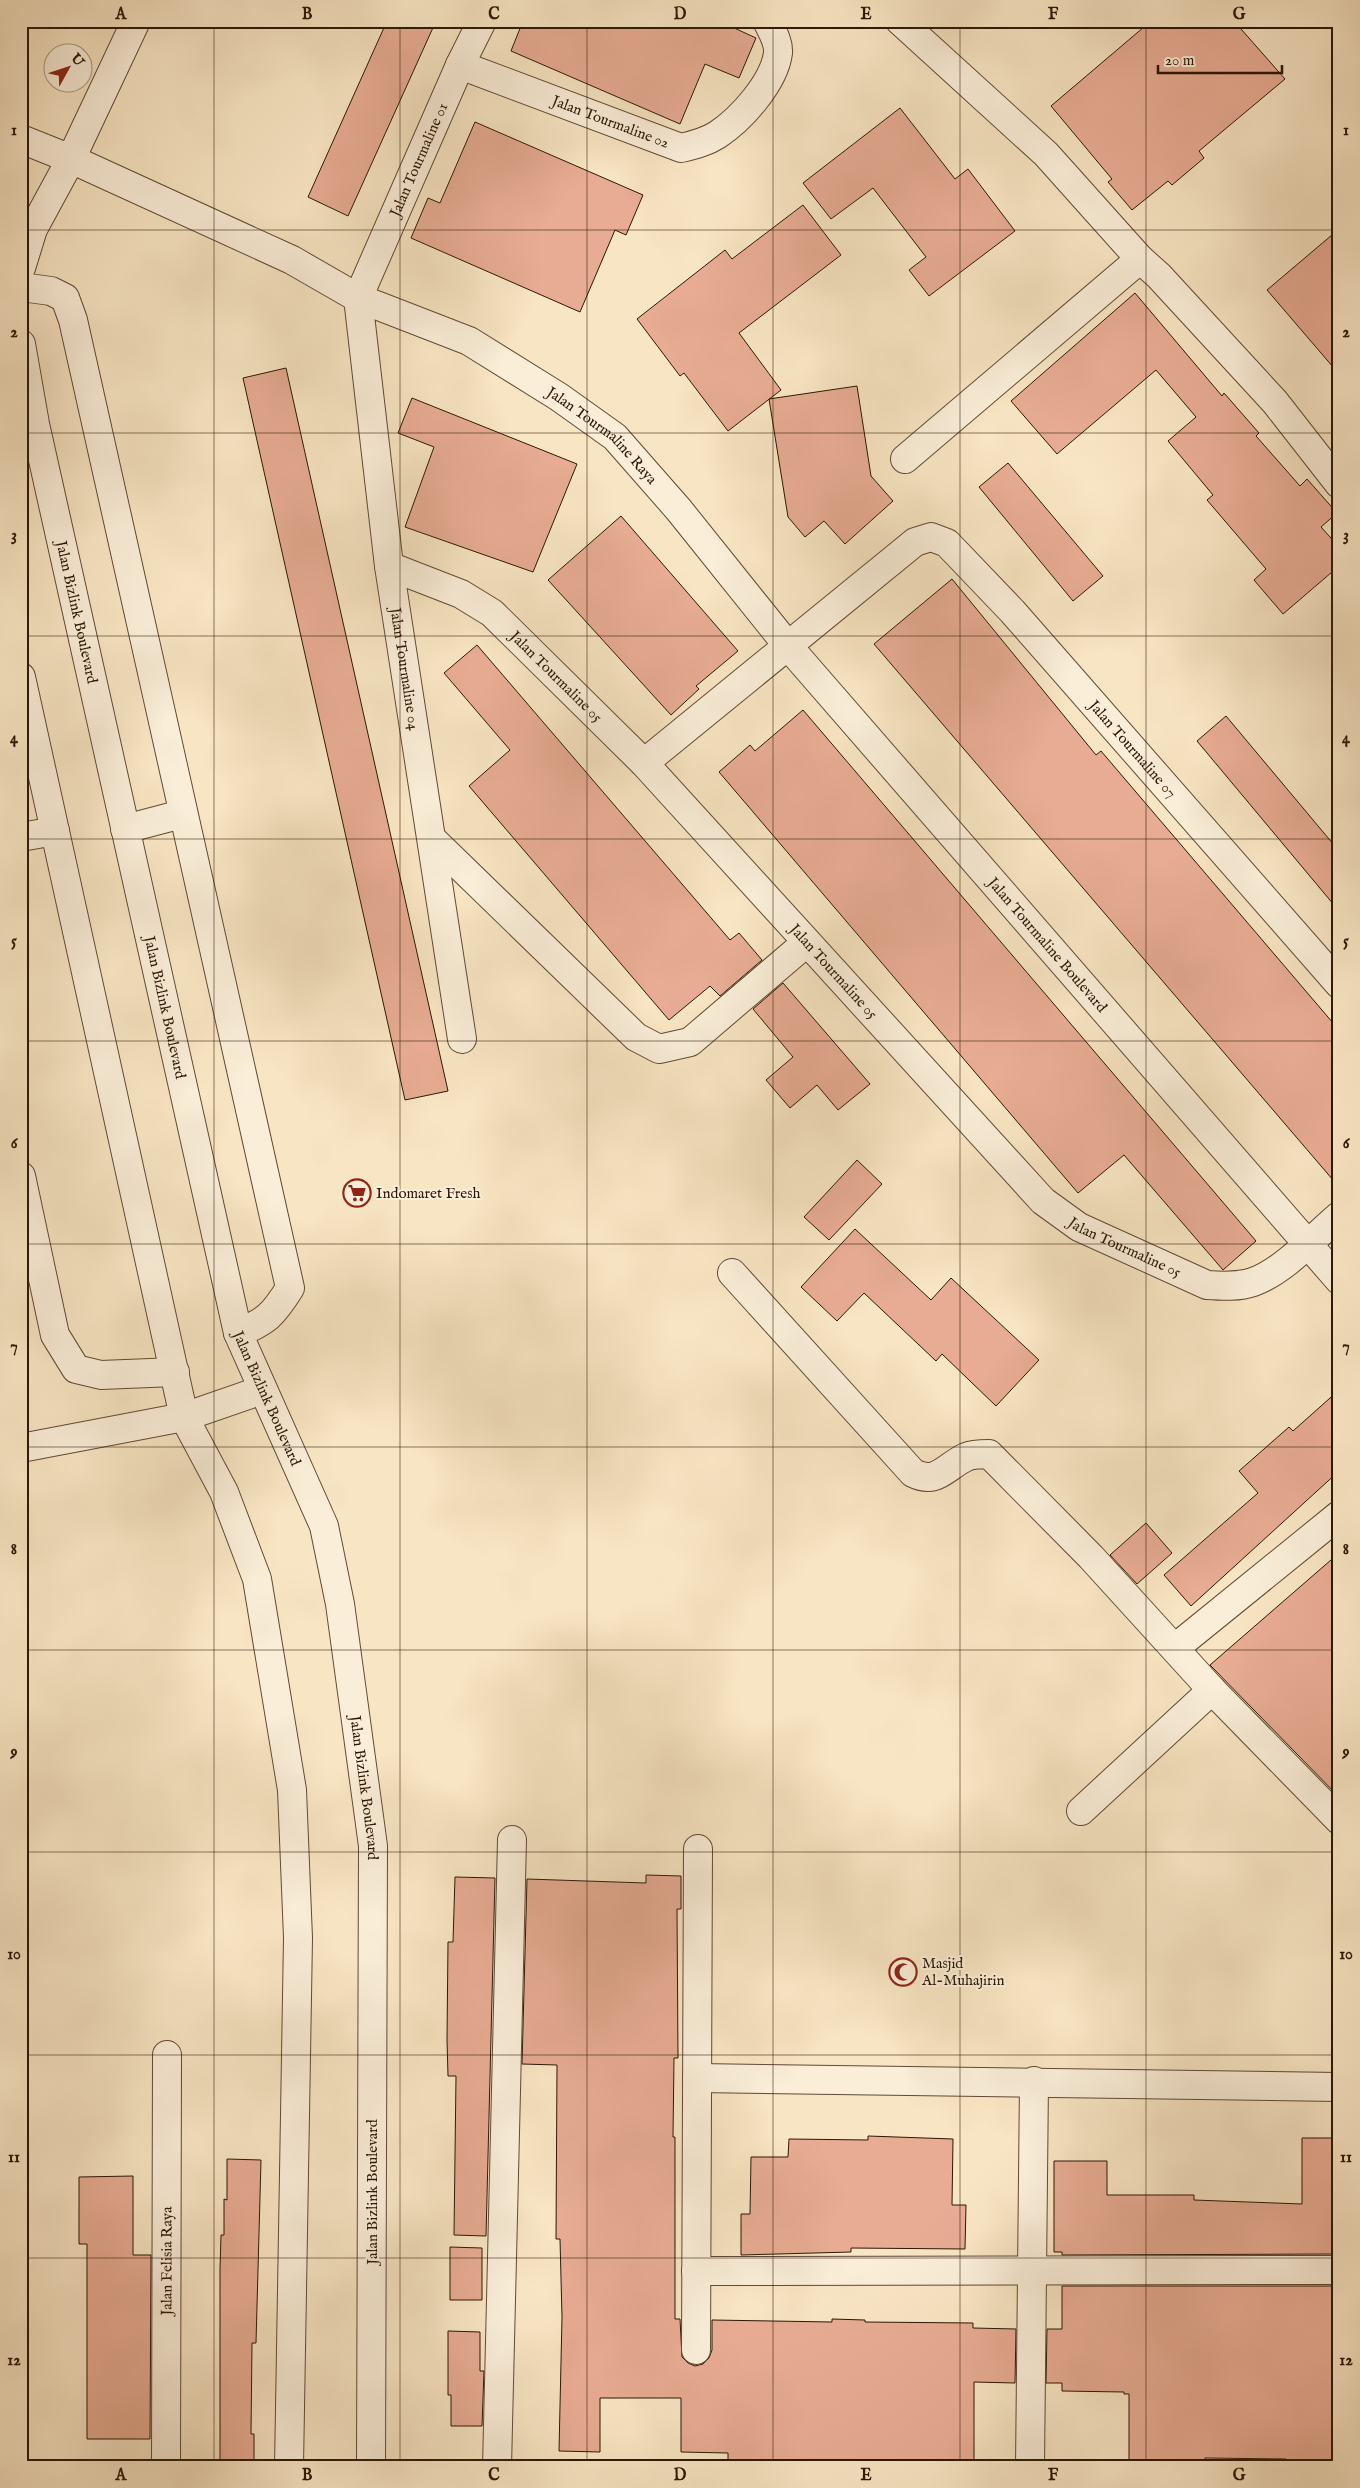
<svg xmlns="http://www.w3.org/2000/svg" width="1360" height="2488" viewBox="0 0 1360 2488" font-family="'IM FELL English',serif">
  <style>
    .building { fill: #e7ac93; stroke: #2c1705 }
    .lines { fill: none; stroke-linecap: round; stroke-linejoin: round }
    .minor-casing { stroke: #5f4a34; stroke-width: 30 }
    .minor { stroke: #faeed8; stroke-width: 28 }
    .grid { fill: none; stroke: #2c1705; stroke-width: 1; stroke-opacity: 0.55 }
    .labels { text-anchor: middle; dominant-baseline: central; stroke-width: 4; stroke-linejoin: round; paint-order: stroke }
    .street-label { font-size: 15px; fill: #2c1705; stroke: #faeed8 }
    .poi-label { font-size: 15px; fill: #2c1705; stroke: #faeed8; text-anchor: start }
    .neatline { fill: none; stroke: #2c1705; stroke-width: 2 }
    .grid-label { font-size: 16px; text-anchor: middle; font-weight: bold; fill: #2c1705 }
  </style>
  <rect width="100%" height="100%" fill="#f8e5c3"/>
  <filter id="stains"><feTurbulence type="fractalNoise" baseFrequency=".004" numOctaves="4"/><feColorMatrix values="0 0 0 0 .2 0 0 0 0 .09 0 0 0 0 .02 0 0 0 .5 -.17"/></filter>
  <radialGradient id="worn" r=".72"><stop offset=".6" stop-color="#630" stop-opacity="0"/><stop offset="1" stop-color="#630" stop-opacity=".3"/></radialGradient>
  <!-- building -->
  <path class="building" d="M387,21H436L348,216L308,197Z
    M523,21H719L756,38L739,78L705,64L680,124L511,51Z
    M1151,21H1234L1285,79L1199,151L1204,158L1172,185L1168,181L1132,210L1108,182L1112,179L1051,106Z
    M900,108L955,179L968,169L1015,231L929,296L909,270L926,257L873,188L831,219L803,183Z
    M475,122L643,195L626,235L615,230L580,312L411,238L428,198L440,203Z
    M803,205L841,255L739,333L781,390L728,431L684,373L680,376L637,319L725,250L732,259Z
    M1339,229V374L1267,290Z
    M1135,293L1222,396L1224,393L1259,433L1256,436L1300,486L1307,479L1337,513L1321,527L1339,547V566L1283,614L1254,580L1266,569L1207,500L1213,495L1168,441L1196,417L1156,370L1057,454L1011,401Z
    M286,368L448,1091L405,1100L243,378Z
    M857,386L871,476L893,501L845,544L824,521L805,537L788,517L769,399Z
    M412,398L577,464L533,572L405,527L434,447L398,433Z
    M1008,463L1103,576L1073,601L979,487Z
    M621,516L738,651L696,686L699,689L671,715L548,580Z
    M952,579L1096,755L1101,751L1339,1030V1187L874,644Z
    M477,645L730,940L739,933L762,960L720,996L710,986L669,1020L469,786L510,750L444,673Z
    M803,710L1256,1241L1223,1270L1124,1155L1078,1193L719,772L750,745L755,751Z
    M1226,716L1339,851V911L1197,741Z
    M783,983L870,1084L838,1110L817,1085L790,1108L766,1080L793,1057L753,1009Z
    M857,1160L882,1184L829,1240L804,1217Z
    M855,1229L931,1300L951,1278L1039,1360L996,1406L942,1354L936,1361L864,1293L837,1321L801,1287Z
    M1339,1390V1471L1191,1606L1164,1575L1258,1493L1239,1471L1289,1427L1293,1431Z
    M1146,1523L1172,1553L1137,1584L1110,1555Z
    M1339,1553V1797L1210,1665Z
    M646,1875L681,1876V1909H677L678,2058H674L673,2137H675V2319H680L682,2357L688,2363L695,2366L703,2364L709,2358L712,2350V2320L832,2322V2319L865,2320V2322L973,2323V2328L1016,2329L1015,2383L974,2382V2461L935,2460V2463H771L728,2462V2453L681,2452V2398H600V2452L559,2451L562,2317L560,2239H556L557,2065L522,2064L527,1879L646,1883Z
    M455,1877L495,1878L486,2236L454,2235L456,2076H448L447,2040L448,1942H453Z
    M868,2136L953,2139L952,2205H966L965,2249L851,2248V2252L741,2255V2214H750L751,2157H788L789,2139L868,2140Z
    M1302,2138H1339V2254L1062,2255V2252H1054V2161H1107V2195H1194V2200L1302,2204Z
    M227,2159L261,2160L256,2343H252L251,2434H254V2465L251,2467H220V2269L221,2235H224V2199L227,2200Z
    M133,2176V2255H151L150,2439H87V2244H79V2177Z
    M450,2247L482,2248V2300H450Z
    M1062,2286H1339V2369H1332V2467H1286V2459L1205,2458V2467L1129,2466V2394H1124V2392L1062,2391V2383H1046L1047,2329H1062Z
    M448,2331L480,2332V2371H484L482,2426H451V2395H448Z"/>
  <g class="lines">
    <!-- minor casing -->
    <g class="minor-casing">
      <g id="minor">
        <path d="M900,21L1046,154L1140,259L1159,276L1275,402L1339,484"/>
        <path id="s1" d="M460,65L681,148C694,145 706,142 717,135C741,119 774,83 778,53C779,42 772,31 767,21"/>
        <path id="s2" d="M21,139L71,159L292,260L358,298L469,341L559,397L615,437L679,510L788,646L1339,1280"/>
        <path d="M21,268L33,229L71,159L136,21"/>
        <path d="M21,287L51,291L65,298L73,320L290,1288C273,1315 267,1321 238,1333"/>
        <path id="s3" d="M358,298L389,566L462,1039"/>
        <path id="s4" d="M358,298L460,65L482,21"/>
        <path id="s5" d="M21,344L35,424L238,1333L324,1526L340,1604L373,1846L371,2467"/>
        <path d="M905,459L1140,259"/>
        <path id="s6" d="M389,566L461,594L492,613L644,763L1043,1201L1079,1227L1207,1285C1222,1286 1239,1287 1253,1282C1284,1271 1314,1237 1339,1216"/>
        <path d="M21,677L184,1417L224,1492L257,1579L292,1790L298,1938L289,2467"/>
        <path id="s7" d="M644,763L915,542L931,537L947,543L1012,611L1339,984"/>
        <path d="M125,829L182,814"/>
        <path d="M21,837L55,831"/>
        <path d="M432,839L636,1037L659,1049L690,1042L806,943"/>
        <path d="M21,1176L55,1335L76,1369L101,1375L175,1372"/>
        <path d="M732,1273L913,1473C937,1485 945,1467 966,1457C973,1454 981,1454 989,1454L1091,1557L1212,1690L1339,1820"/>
        <path d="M21,1448L184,1417L262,1390"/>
        <path d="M1175,1648L1339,1515"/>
        <path d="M1081,1811L1212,1690"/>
        <path d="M697,2078L1339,2087"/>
        <path d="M696,2271L1339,2270"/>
        <path d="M696,2350L698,1849"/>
        <path id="s8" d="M166,2467L167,2055"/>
        <path d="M497,2467L512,1840"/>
        <path d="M1030,2467L1034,2081"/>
      </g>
    </g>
    <!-- minor -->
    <use href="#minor" class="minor"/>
  </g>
  <!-- grid -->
  <path class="grid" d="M214,21V2467M400,21V2467M587,21V2467M773,21V2467M960,21V2467M1146,21V2467M21,230H1339M21,433H1339M21,636H1339M21,839H1339M21,1041H1339M21,1244H1339M21,1447H1339M21,1650H1339M21,1852H1339M21,2055H1339M21,2258H1339"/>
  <!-- icons -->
  <defs>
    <g id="supermarket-ring" transform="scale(1.4375)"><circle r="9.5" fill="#faeed8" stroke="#8f2418" stroke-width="1.5"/><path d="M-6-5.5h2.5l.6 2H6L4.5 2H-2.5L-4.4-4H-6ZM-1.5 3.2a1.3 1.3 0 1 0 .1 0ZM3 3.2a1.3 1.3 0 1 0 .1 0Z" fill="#8f2418"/></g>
    <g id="mosque-ring" transform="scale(1.4375)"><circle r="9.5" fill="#faeed8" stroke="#8f2418" stroke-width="1.5"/><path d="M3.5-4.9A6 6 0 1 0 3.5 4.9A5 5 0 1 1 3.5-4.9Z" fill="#8f2418"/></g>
  </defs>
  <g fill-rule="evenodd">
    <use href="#supermarket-ring" x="357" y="1193"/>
    <use href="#mosque-ring" x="903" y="1972"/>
  </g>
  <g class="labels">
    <!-- street labels -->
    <g class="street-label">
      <text stroke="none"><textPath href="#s1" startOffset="161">Jalan Tourmaline 02</textPath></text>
      <text stroke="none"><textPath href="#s4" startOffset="151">Jalan Tourmaline 01</textPath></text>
      <text stroke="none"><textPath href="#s2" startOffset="656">Jalan Tourmaline Raya</textPath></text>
      <text stroke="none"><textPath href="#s5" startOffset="274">Jalan Bizlink Boulevard</textPath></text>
      <text stroke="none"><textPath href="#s3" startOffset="374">Jalan Tourmaline 04</textPath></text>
      <text stroke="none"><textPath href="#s6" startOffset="204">Jalan Tourmaline 05</textPath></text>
      <text stroke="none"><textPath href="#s7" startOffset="661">Jalan Tourmaline 07</textPath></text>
      <text stroke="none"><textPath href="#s2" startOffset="1334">Jalan Tourmaline Boulevard</textPath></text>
      <text stroke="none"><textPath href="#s6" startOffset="609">Jalan Tourmaline 05</textPath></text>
      <text stroke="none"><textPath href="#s5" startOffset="679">Jalan Bizlink Boulevard</textPath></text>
      <text stroke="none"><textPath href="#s6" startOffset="1014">Jalan Tourmaline 05</textPath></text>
      <text stroke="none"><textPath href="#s5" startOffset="1084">Jalan Bizlink Boulevard</textPath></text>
      <text stroke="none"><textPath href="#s5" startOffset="1489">Jalan Bizlink Boulevard</textPath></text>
      <text transform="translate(372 2192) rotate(-90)">Jalan Bizlink Boulevard</text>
      <text stroke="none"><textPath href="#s8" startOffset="206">Jalan Felisia Raya</textPath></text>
    </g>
    <!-- poi labels -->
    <g class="poi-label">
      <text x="376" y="1193">Indomaret Fresh</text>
      <text x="922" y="1963">Masjid<tspan x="922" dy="17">Al-Muhajirin</tspan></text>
    </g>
  </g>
  <!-- margin -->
  <rect width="1360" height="2488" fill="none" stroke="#f8e5c3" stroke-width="55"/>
  <!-- north arrow -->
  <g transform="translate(68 68) rotate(50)"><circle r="24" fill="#faeed8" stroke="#a89884"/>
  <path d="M0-4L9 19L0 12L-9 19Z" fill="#8f2418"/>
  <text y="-8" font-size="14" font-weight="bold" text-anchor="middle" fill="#2c1705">U</text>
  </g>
  <!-- scale -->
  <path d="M1158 65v8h124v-8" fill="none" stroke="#2c1705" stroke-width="2.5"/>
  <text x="1165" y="65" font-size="15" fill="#2c1705" stroke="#faeed8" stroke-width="4" paint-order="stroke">20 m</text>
  <rect x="28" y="28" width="1304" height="2432" class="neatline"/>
  <g class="grid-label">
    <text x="121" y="19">A</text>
    <text x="307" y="19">B</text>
    <text x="494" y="19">C</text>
    <text x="680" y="19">D</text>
    <text x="866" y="19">E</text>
    <text x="1053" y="19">F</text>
    <text x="1239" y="19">G</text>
    <text x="14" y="135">1</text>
    <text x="1346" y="135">1</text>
    <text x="14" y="337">2</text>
    <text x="1346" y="337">2</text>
    <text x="14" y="540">3</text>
    <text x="1346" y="540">3</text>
    <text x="14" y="743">4</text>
    <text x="1346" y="743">4</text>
    <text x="14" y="946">5</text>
    <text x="1346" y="946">5</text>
    <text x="14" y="1148">6</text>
    <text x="1346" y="1148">6</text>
    <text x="14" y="1351">7</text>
    <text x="1346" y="1351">7</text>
    <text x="14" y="1554">8</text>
    <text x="1346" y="1554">8</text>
    <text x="14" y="1757">9</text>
    <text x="1346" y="1757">9</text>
    <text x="14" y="1959">10</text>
    <text x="1346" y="1959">10</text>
    <text x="14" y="2162">11</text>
    <text x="1346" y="2162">11</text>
    <text x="14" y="2365">12</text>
    <text x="1346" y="2365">12</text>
    <text x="121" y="2480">A</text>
    <text x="307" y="2480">B</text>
    <text x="494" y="2480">C</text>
    <text x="680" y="2480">D</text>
    <text x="866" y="2480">E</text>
    <text x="1053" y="2480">F</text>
    <text x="1239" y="2480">G</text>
  </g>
  <rect width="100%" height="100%" filter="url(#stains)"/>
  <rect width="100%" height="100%" fill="url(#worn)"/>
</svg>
